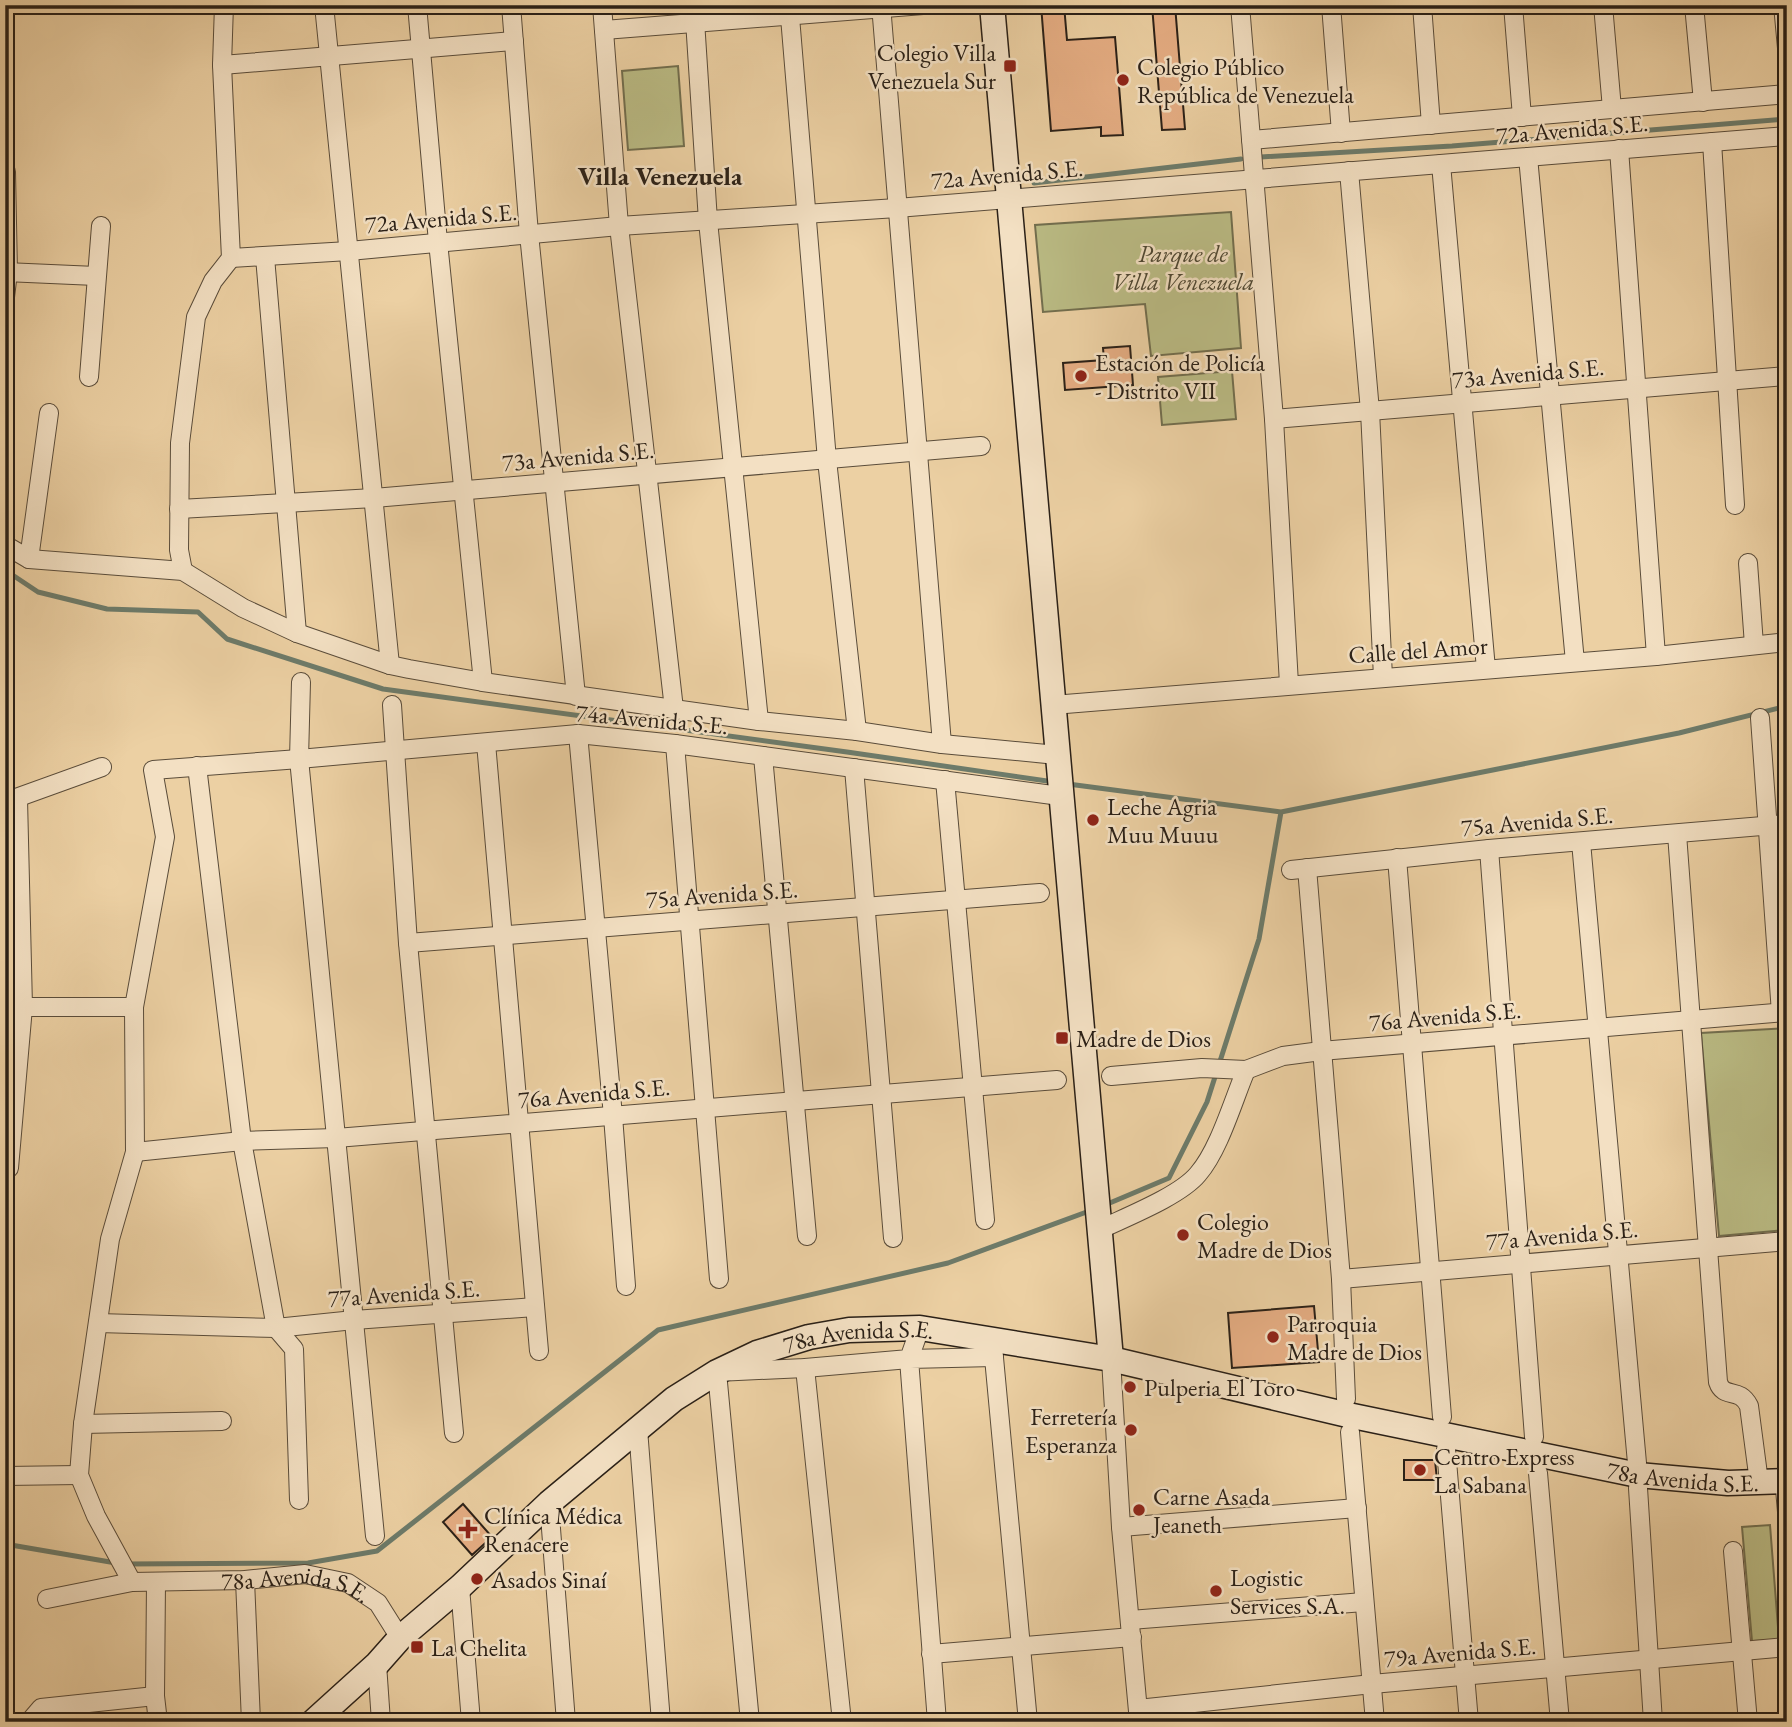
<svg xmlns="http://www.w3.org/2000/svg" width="1792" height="1727" viewBox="0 0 1792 1727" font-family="'EB Garamond',serif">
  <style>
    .green { fill: #babb84; stroke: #726e4e; stroke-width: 2 }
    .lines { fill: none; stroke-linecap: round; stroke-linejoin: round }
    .stream { stroke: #6d7b6a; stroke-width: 5 }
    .building { fill: #e6ae84; stroke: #2a2017; stroke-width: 2 }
    .lane-casing { stroke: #5a4c3a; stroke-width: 11 }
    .street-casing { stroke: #5a4c3a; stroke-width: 20 }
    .secondary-casing { stroke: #2a2017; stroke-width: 27 }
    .lane { stroke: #f3e0c3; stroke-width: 9 }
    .street { stroke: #f3e0c3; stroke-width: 18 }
    .secondary { stroke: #f3e0c3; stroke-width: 24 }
    .poi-dot { fill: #8f2418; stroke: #f3e0c3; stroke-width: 2.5 }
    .labels { text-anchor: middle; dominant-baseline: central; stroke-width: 5; stroke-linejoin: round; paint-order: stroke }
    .poi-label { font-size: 24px; fill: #2a2017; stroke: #f3e0c3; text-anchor: start }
    .street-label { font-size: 24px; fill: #2a2017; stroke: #f3e0c3 }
    .park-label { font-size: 24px; font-style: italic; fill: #4e4732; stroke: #f3e0c3 }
    .neighbourhood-label { font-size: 26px; font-weight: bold; fill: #2a2017; stroke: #f3e0c3 }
  </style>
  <rect width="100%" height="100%" fill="#ecd0a3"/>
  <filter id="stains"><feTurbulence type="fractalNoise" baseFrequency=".00286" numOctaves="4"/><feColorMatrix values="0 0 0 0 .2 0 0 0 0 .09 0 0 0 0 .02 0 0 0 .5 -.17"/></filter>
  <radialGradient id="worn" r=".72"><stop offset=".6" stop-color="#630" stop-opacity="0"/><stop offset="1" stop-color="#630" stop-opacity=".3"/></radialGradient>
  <!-- green -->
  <path class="green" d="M678,66L684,146L628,150L622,71Z
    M1231,212L1241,348L1151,356L1145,304L1043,312L1035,225Z
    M1232,371L1236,419L1162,425L1158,377Z
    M1787,1028V1230L1719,1236L1701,1033Z
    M1770,1525L1779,1640L1752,1641L1742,1527Z"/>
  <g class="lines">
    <!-- stream -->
    <path class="stream" d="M1261,157L1452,146L1787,119
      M1034,183L1241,159
      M5,570L38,592L107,609L198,612L227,639L383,689L847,752L1054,782
      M1068,784L1281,812L1679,733L1787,706
      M1105,1205L1169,1178L1207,1102L1259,939L1281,812
      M5,1544L116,1563
      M126,1564L308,1563L377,1551L658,1330L948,1263L1092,1210"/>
  </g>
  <!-- building -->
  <path class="building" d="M1041,5H1064L1067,40L1115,37L1123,135L1101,136V127L1051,131Z
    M1152,5H1175L1185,129L1162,130Z
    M1130,346L1133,385L1065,390L1063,363L1104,360L1103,348Z
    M1314,1306L1319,1362L1232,1368L1228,1313Z
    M1404,1460H1435L1437,1480H1404Z
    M463,1504L492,1537L472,1555L443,1522Z"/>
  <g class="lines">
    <!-- lane casing -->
    <g class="lane-casing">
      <path id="lane" d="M1780,1483L1787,1564"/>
    </g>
    <!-- street casing -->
    <g class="street-casing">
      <g id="street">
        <path d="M324,5L390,665"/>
        <path d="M417,5L438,242L483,682"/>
        <path d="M511,5L529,234L576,696"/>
        <path d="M602,5L619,226L674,709"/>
        <path d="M694,5L708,221L759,721"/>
        <path d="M789,5L827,460L857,731"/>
        <path d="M881,5L942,744"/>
        <path d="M1240,5L1274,419L1289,684"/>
        <path d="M1331,5L1341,133"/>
        <path d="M1422,5L1431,125"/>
        <path d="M1513,5L1522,117"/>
        <path d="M1603,5L1612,109"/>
        <path d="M1694,5L1703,102"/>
        <path d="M1783,5L1787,48"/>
        <path d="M604,30L923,5"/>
        <path d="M222,65L514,41"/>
        <path d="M1251,140L1787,94"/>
        <path d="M1712,142L1735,505"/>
        <path d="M1619,149L1656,656"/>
        <path d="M1528,157L1575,662"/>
        <path d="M1441,164L1486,669"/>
        <path d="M1349,171L1370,411L1383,677"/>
        <path d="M265,257L297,633"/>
        <path d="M231,258L349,251L619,226L897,208L1787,136"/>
        <path d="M5,272L96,276"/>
        <path d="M5,297L8,272L6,172"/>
        <path d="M89,377L101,226"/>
        <path d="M1274,419L1787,376"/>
        <path d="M179,509L374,498L981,446"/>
        <path d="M5,545L29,559L183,571L243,608L297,633L390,665L409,669L483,682L759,721L857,731L942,744L1057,755"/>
        <path d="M29,559L49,413"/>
        <path d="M1748,563L1754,645"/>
        <path d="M183,571L179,550L180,443L196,317L213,281L231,258L222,65L224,5"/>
        <path d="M301,682L299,759L375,1536"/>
        <path d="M392,705L408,943L454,1433"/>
        <path d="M1053,705L1656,656L1787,642"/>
        <path d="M1760,718L1781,1013"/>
        <path d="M578,734L613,1116L626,1286"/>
        <path d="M486,743L539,1351"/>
        <path d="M675,744L719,1279"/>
        <path d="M763,756L807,1236"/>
        <path d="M197,766L242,1141L276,1328L294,1349L299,1500"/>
        <path d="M854,768L893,1238"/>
        <path d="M945,780L985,1220"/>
        <path d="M5,802L102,767"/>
        <path d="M1677,834L1718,1382C1724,1400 1739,1386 1749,1406L1759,1482"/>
        <path d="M1581,842L1637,1463"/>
        <path d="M1489,849L1534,1437"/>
        <path d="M1397,858L1442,1417"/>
        <path d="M1307,868L1341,1279L1346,1399"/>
        <path d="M1291,870L1489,849L1787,824"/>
        <path d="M408,943L1040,893"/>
        <path d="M5,1009L23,1007H134"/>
        <path d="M1111,1076L1202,1068L1246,1070L1283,1056L1321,1051L1787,1012"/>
        <path d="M135,1152L242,1141L336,1138L1057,1080"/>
        <path d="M9,1168L23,1007L18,799"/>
        <path d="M1099,1230C1126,1217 1180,1196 1198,1174C1219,1150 1233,1101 1246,1070"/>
        <path d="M1341,1279L1787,1241"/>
        <path d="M98,1323L276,1328L354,1320L535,1307"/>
        <path d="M993,1347L1028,1722"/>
        <path d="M1111,1359L1121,1527L1139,1722"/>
        <path d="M805,1368L842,1722"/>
        <path d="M83,1424L222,1421"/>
        <path d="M638,1429L661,1722"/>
        <path d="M1350,1432L1375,1722"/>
        <path d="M1446,1449L1469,1722"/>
        <path d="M1538,1473L1560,1722"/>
        <path d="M5,1476L79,1475"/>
        <path d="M1638,1488L1653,1722"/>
        <path d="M549,1503L566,1722"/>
        <path d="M1121,1527L1357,1508"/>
        <path d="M1733,1551L1748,1722"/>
        <path d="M245,1580L251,1722"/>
        <path d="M132,1582L96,1516L79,1475L83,1424L110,1239L135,1152L134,1007L165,837L153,770L299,759L578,734L675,744L1060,796"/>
        <path d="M156,1582L155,1696L158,1722"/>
        <path d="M460,1587L471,1722"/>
        <path id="s1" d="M47,1599L132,1582L245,1580L305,1574L348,1583L378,1603L400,1638"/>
        <path d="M1130,1620L1364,1602"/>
        <path d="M931,1654L1132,1637"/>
        <path d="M377,1664L381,1722"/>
        <path d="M1138,1709L1372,1684L1787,1647"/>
        <path d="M29,1722L41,1708L155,1696"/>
        <path d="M750,1722L717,1372L805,1368L909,1359L920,1328"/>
        <path d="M937,1722L909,1359L994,1357"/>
      </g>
    </g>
    <!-- secondary casing -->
    <g class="secondary-casing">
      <g id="secondary">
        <path d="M992,5L1111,1359"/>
        <path id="s2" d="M313,1722L377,1664L400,1638L460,1587L549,1503L674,1399L717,1372L757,1353L809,1337L849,1330L920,1328L1111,1359L1348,1415L1638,1475L1728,1483L1787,1481"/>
      </g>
    </g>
    <!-- lane -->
    <use href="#lane" class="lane"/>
    <!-- street -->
    <use href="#street" class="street"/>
    <!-- secondary -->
    <use href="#secondary" class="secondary"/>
  </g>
  <!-- markers -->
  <g class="poi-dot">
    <rect x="1003" y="59" width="14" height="14" rx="3.5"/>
    <circle cx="1123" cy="80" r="7"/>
    <circle cx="1081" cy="376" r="7"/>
    <circle cx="1093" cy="820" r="7"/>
    <rect x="1055" y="1031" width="14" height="14" rx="3.5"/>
    <circle cx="1183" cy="1235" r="7"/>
    <circle cx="1273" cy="1337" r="7"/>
    <circle cx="1130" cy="1387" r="7"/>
    <circle cx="1131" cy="1430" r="7"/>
    <circle cx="1420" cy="1470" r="7"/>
    <circle cx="1139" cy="1510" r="7"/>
    <path d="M464.5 1518.5h7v7h7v7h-7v7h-7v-7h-7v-7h7z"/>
    <circle cx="477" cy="1579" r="7"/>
    <circle cx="1216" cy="1591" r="7"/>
    <rect x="410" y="1640" width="14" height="14" rx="3.5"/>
  </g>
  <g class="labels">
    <!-- poi labels -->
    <g class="poi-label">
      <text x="996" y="52" text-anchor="end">Colegio Villa<tspan x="996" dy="28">Venezuela Sur</tspan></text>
      <text x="1137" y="66">Colegio Público<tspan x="1137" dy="28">República de Venezuela</tspan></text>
      <text x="1095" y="362">Estación de Policía<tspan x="1095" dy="28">- Distrito VII</tspan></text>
      <text x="1107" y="806">Leche Agria<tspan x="1107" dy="28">Muu Muuu</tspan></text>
      <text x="1076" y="1038">Madre de Dios</text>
      <text x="1197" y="1221">Colegio<tspan x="1197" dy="28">Madre de Dios</tspan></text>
      <text x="1287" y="1323">Parroquia<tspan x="1287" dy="28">Madre de Dios</tspan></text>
      <text x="1144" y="1387">Pulperia El Toro</text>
      <text x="1117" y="1416" text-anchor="end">Ferretería<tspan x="1117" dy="28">Esperanza</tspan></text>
      <text x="1434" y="1456">Centro Express<tspan x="1434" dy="28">La Sabana</tspan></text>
      <text x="1153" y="1496">Carne Asada<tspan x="1153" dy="28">Jeaneth</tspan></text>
      <text x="484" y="1515">Clínica Médica<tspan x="484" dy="28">Renacere</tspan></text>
      <text x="1230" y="1577">Logistic<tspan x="1230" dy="28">Services S.A.</tspan></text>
      <text x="491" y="1579">Asados Sinaí</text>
      <text x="431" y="1647">La Chelita</text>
    </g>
    <!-- street labels -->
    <g class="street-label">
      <text transform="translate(1572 129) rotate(-5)">72a Avenida S.E.</text>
      <text transform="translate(1007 174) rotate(-5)">72a Avenida S.E.</text>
      <text transform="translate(441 218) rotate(-5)">72a Avenida S.E.</text>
      <text transform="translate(1528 373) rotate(-5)">73a Avenida S.E.</text>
      <text transform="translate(578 456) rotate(-5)">73a Avenida S.E.</text>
      <text transform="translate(1418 650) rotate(-4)">Calle del Amor</text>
      <text transform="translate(652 719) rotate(5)">74a Avenida S.E.</text>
      <text transform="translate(1537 821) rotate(-5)">75a Avenida S.E.</text>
      <text transform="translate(722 894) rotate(-4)">75a Avenida S.E.</text>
      <text transform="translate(1445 1016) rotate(-5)">76a Avenida S.E.</text>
      <text transform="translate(594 1093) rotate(-5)">76a Avenida S.E.</text>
      <text transform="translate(1562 1235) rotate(-5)">77a Avenida S.E.</text>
      <text transform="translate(404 1293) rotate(-4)">77a Avenida S.E.</text>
      <text stroke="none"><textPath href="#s2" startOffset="684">78a Avenida S.E.</textPath></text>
      <text stroke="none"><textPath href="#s2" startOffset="1524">78a Avenida S.E.</textPath></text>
      <text stroke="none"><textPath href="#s1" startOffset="252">78a Avenida S.E.</textPath></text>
      <text transform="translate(1460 1652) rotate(-5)">79a Avenida S.E.</text>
    </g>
    <!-- park labels -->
    <g class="park-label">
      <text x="1183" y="253">Parque de<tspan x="1183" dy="28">Villa Venezuela</tspan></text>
    </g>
    <!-- neighbourhood labels -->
    <g class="neighbourhood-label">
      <text x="660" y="176">Villa Venezuela</text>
    </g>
  </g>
  <!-- margin -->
  <rect width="1792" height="1727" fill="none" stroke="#ecd0a3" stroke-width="28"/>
  <rect x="7" y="7" width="1778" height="1713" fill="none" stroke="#2a2017" stroke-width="3.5"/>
  <rect x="14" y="14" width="1764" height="1699" fill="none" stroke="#2a2017" stroke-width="2"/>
  <rect width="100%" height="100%" filter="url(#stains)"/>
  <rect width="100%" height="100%" fill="url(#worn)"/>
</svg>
